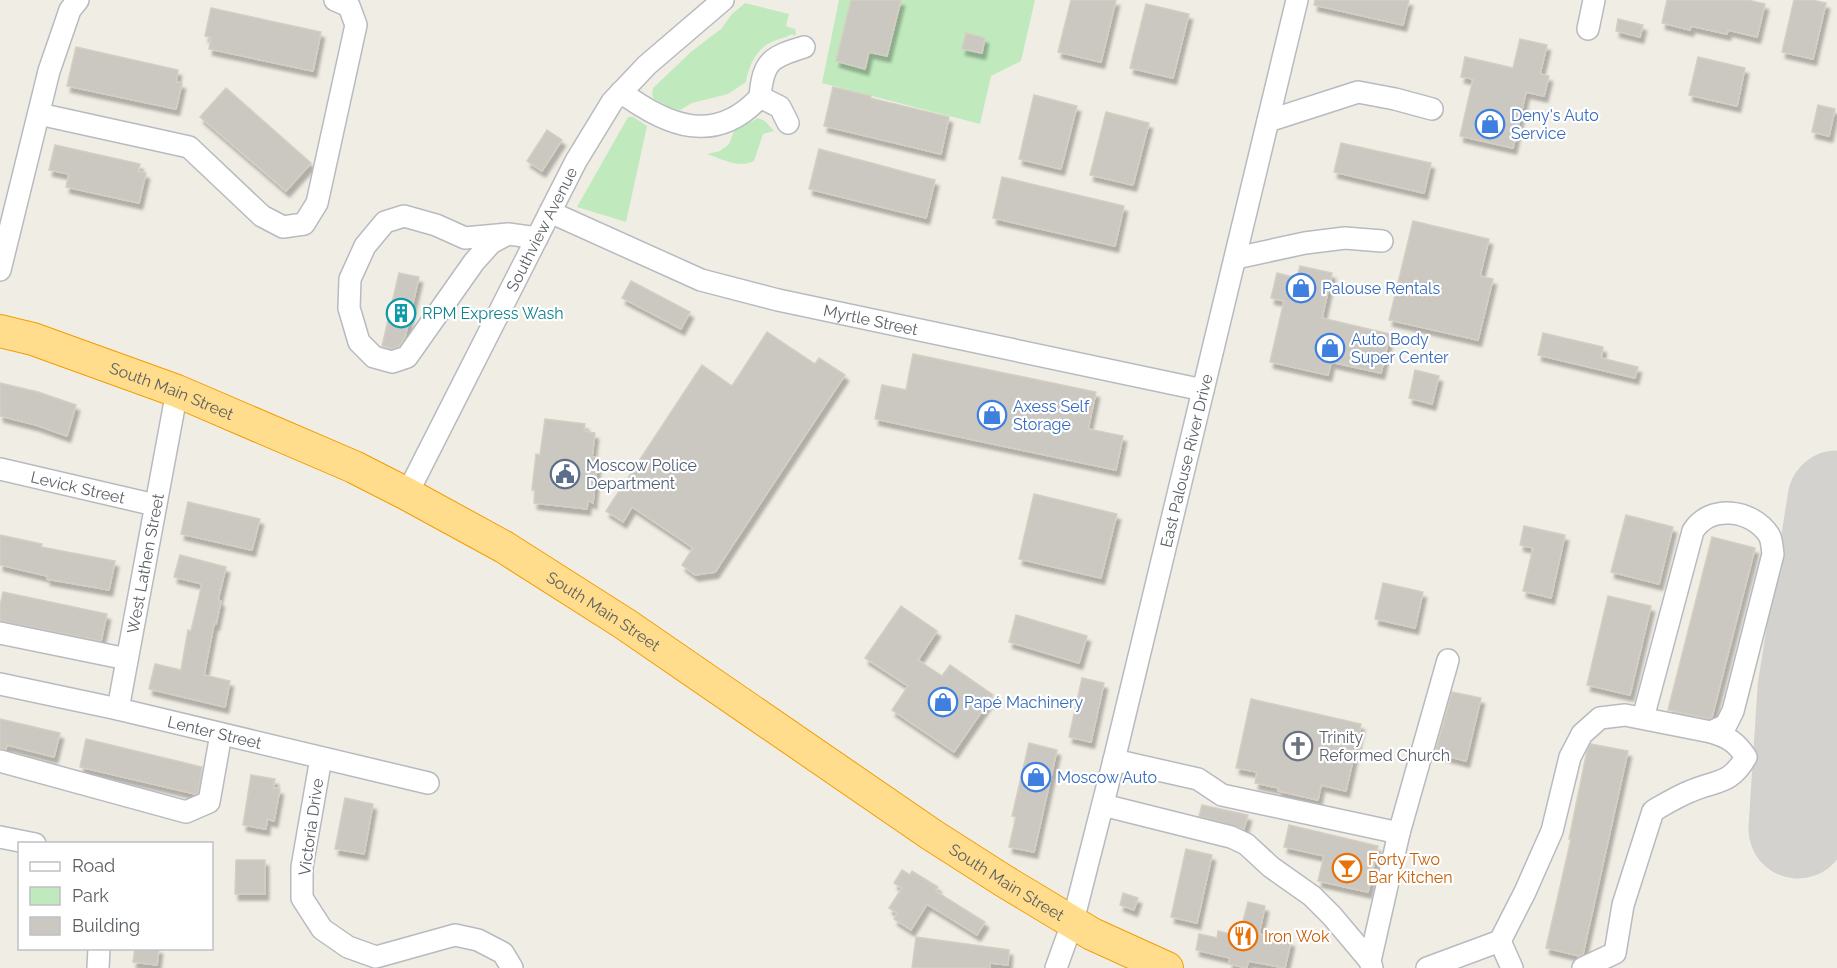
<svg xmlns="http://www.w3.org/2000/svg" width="1837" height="968" viewBox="0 0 1837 968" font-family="Raleway,sans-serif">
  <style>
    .green { fill: #c0eabe }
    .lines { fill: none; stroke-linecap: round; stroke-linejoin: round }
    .runway { stroke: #d3d2ce; stroke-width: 99 }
    .building { fill: #cbc8c1; stroke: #d5cec2; stroke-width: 1.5; filter: url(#shadow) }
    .minor-casing { stroke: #b7bbbf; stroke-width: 24 }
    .highway-casing { stroke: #f49d00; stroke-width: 34 }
    .minor { stroke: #fff; stroke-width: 21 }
    .highway { stroke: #ffdd8c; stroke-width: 32 }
    .labels { text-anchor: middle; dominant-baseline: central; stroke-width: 4.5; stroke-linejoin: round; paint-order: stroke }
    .shop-label { font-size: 16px; fill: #366cbe; stroke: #fff; text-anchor: start }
    .street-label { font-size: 16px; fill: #5c6166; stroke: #fff }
    .culture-label { font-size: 16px; fill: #0d838f; stroke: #fff; text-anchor: start }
    .service-label { font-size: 16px; fill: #4e5e75; stroke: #fff; text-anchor: start }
    .worship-label { font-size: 16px; fill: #5b616d; stroke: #fff; text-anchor: start }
    .food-label { font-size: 16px; fill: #c56008; stroke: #fff; text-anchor: start }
  </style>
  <defs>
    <filter id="shadow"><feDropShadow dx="3.5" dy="6" stdDeviation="1.5" flood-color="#0004"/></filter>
  </defs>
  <rect width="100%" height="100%" fill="#f0ede4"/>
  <!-- green -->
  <path class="green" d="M839,0H1035L1021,61L991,76L980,124L822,83Z
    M745,3L789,14L786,26L795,29L796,34L794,36L792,34C786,38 780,38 774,41C756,48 749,65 746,82L728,94L692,103L680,110L671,108L654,99L652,94L653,88L692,51L721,29L732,14Z
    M628,117H633L647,126L626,222L577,207Z
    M758,118L765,121L774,131L763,134L754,161C740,169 721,159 707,154L720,151L729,144L734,131Z"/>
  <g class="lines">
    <!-- runway -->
    <path class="runway" d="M1798,829L1807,689L1837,500"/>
  </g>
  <!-- building -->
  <path class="building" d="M851,0H901L887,56L869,52L865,69L836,61Z
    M1071,0H1116L1101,62L1058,52Z
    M1315,0H1409L1403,25L1314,5Z
    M1667,0H1748L1765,4L1757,37L1728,30L1727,34L1691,26L1690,30L1662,23Z
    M1794,0H1812L1826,3L1813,59L1782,52Z
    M1146,4L1189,14L1173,78L1130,68Z
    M211,8L321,32L313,71L209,49L211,37L205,36Z
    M1618,19L1643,25L1640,37L1616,31Z
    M966,33L985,38L982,53L962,49Z
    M1520,39L1547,45L1540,74L1549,76L1544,96L1526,92L1513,148L1460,136L1473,79L1461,77L1465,57L1513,68Z
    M76,47L178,70L176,82L182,83L176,109L67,86Z
    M1698,57L1745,68L1737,106L1689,95Z
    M833,87L871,96L870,98L949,117L941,154L824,126Z
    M226,88L311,163L286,191L200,117Z
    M1034,95L1077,106L1061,169L1019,159Z
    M1818,105L1835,109L1829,136L1812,132Z
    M1106,112L1149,123L1133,185L1090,175Z
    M547,130L562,140L542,171L527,161Z
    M1341,143L1431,163L1424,193L1334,172Z
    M55,145L140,164L138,171L146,173L139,203L66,187L69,174L49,170Z
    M819,149L935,180L926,218L809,189Z
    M1002,177L1124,206L1115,246L993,218Z
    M1413,221L1489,239L1480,276L1493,279L1478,340L1389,320Z
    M1300,266L1332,273L1322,318L1390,334L1381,373L1331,362L1328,375L1270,362L1284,301L1271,298L1277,273L1297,278Z
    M399,273L419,277L405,337L399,346L392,349L382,346Z
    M631,281L690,312L681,329L622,298Z
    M767,332L815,364L819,358L845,375L715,572L695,575L682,565L693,548L632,507L623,522L606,511L702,365L732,386Z
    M1543,333L1603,347L1601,358L1638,367L1635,378L1538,355Z
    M913,354L1096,392L1088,429L1123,436L1116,470L875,419L882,385L906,390Z
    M1415,370L1439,376L1432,404L1409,398Z
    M0,383L38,392L76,405L67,436L36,425L0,416Z
    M545,419L585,424L584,431L595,433L592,457H598L593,503L588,500L587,509L534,503L535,490H532L536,454L540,455Z
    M1034,494L1117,514L1101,578L1019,559Z
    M188,502L260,519L252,550L181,534Z
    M1626,515L1673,527L1659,584L1611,572Z
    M1524,526L1565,535L1551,598L1523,591L1533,548L1520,545Z
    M0,535L42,544L41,547L115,561L109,590L47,579V576L0,565Z
    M1712,537L1755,548L1712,717L1709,719L1668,710Z
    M180,555L226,567L218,600L221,601L216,624H214L204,675L230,681L225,707L149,689L155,664L181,670L188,630L191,631L202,584L174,577Z
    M1383,583L1423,592L1415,628L1375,619Z
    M3,592L107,614L101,641L0,621V606Z
    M1608,596L1651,606L1630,695L1587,685Z
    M901,606L937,631L918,660L942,676L950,665L993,695L954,752L892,710L908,686L865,658Z
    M1016,615L1087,636L1079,663L1009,642Z
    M1082,678L1104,683L1091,742L1069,737Z
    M1452,692L1481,698L1466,761L1435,753Z
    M1251,699L1361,724L1346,791L1321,785L1318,800L1278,791L1279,788L1255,783L1257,772L1236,768Z
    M0,719L60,733L54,757L7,745L6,749H0Z
    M86,739L202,767L198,793L195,794L80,767Z
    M1029,743L1057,750L1034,852L1009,847L1016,817L1012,816Z
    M1591,744L1628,751L1583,954L1579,956L1546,948L1571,839H1569L1587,751Z
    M251,775L275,779L273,788L280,789L274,821L267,819L266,829L243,825Z
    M345,798L373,804L364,854L335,849Z
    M1202,805L1248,815L1244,829L1199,816Z
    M1289,825L1378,846L1368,892L1318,881L1324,856L1284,847Z
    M1186,849L1212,855L1197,923L1171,917Z
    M236,860H265V894H235Z
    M902,870L910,875L912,871L938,887L935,891L985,922L977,935L927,904L911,930L894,919L897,913L889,908L902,888L894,883Z
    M1123,893L1138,898L1134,910L1120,905Z
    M1248,902L1265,906L1259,934L1291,941L1285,968L1248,961L1247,968L1229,964L1230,958L1196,950L1199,934L1217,938L1218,931L1230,934L1232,927L1241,929Z
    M916,937L1009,950L1008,965L990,963V968H912Z
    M135,948H159L157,965L133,962Z"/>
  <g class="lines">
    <!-- minor casing -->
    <g class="minor-casing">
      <g id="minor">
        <path d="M1588,29L1594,0"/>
        <path d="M621,92C667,126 715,146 760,97L780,107L788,123"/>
        <path d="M760,97C763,61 771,57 804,47"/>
        <path d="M39,114L189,147L262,216L283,227L304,224L317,203L356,25L349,6L335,0"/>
        <path d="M1268,121L1358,92L1395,99L1432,109"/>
        <path id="s1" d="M550,212L701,280L778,300L1203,390"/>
        <path d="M508,234L491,243L474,262L407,357L392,362L374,357L359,342L349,308L350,279L365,246L385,222L404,216L436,225L465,238L508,234L537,238"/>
        <path d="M1236,258L1305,243L1345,238L1382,241"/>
        <path d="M0,270L49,71L70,10L78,0"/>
        <path id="s2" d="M0,469L155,505"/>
        <path id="s3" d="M407,494L576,161L612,102L647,65L723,0"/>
        <path d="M0,633L127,659"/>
        <path id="s4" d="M0,684L118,709L428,783"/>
        <path id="s5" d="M118,709L177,391"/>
        <path d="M321,758L302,867V898L322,929L348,947L376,957L455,935L478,940L503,953L512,968"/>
        <path d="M1114,760L1198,779L1222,795L1399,833"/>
        <path d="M0,761L186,812L209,802L221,734"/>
        <path d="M1103,805L1231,837L1246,844L1271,867L1312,896L1332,916L1370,961"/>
        <path d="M0,837L35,844"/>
        <path d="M1500,941L1512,968"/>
        <path d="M98,968L99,948"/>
        <path id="s6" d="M1056,968L1073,921L1114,760L1297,0"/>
        <path d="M1372,968L1370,961L1399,833L1448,660"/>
        <path d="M1427,968L1500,941L1525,892L1552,831L1570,757L1582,734L1600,718L1625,715L1711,732L1726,725L1733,711L1773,554C1772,548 1772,540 1769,535C1752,509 1710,504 1693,531L1643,718"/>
        <path d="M1583,968L1615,953L1623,905L1653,811C1665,804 1678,796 1691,791C1717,780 1730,785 1746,757C1736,742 1728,737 1711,732"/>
      </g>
    </g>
    <!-- highway casing -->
    <g class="highway-casing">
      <g id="highway">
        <path id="s7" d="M0,331L33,339L177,391L354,467L407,494L504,547L625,624L932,835L1004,881L1092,934L1167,968"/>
      </g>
    </g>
    <!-- minor -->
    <use href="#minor" class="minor"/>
    <!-- highway -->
    <use href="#highway" class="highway"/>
  </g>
  <!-- icons -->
  <defs>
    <g id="shop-ring" transform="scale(1.5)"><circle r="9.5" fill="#fff" stroke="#3f7fe0" stroke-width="1.5"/><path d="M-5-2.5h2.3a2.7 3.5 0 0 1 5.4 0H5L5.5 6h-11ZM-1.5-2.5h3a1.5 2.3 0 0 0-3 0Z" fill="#3f7fe0"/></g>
    <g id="building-ring" transform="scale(1.5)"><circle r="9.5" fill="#fff" stroke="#0f9aa8" stroke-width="1.5"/><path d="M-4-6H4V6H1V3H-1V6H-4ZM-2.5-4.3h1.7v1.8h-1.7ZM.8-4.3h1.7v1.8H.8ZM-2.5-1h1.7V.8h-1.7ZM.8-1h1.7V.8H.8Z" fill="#0f9aa8"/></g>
    <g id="civic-ring" transform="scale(1.5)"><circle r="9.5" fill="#fff" stroke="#5c6f8a" stroke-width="1.5"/><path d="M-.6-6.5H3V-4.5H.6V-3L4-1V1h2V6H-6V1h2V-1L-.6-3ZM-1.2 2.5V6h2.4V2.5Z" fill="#5c6f8a"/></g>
    <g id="church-ring" transform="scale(1.5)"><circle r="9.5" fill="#fff" stroke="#6b7280" stroke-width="1.5"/><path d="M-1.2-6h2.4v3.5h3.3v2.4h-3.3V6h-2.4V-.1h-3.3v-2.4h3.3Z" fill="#6b7280"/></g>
    <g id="bar-ring" transform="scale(1.5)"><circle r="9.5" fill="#fff" stroke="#e8710a" stroke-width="1.5"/><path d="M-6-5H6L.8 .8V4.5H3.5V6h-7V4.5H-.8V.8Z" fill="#e8710a"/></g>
    <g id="restaurant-ring" transform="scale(1.5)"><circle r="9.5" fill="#fff" stroke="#e8710a" stroke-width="1.5"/><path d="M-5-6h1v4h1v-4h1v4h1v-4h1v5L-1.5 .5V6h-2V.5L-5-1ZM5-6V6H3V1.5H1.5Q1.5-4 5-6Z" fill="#e8710a"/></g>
  </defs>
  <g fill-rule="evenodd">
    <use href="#shop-ring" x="1490" y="124"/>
    <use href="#shop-ring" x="1301" y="288"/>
    <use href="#building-ring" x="401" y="313"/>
    <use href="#shop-ring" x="1330" y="348"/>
    <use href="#shop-ring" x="992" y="415"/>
    <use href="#civic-ring" x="565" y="474"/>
    <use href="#shop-ring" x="943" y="702"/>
    <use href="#church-ring" x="1298" y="746"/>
    <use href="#shop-ring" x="1036" y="777"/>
    <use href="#bar-ring" x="1347" y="868"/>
    <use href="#restaurant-ring" x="1243" y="936"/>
  </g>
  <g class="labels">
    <!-- shop labels -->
    <g class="shop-label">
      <text x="1511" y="115">Deny's Auto<tspan x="1511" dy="18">Service</tspan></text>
      <text x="1322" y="288">Palouse Rentals</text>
      <text x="1351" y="339">Auto Body<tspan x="1351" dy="18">Super Center</tspan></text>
      <text x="1013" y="406">Axess Self<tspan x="1013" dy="18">Storage</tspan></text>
      <text x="964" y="702">Papé Machinery</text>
      <text x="1057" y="777">Moscow Auto</text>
    </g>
    <!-- street labels -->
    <g class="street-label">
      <text stroke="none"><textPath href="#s3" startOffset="297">Southview Avenue</textPath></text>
      <text stroke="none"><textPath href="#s1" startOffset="340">Myrtle Street</textPath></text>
      <text stroke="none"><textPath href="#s7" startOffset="182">South Main Street</textPath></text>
      <text stroke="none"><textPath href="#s6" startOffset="524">East Palouse River Drive</textPath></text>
      <text stroke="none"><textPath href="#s2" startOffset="80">Levick Street</textPath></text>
      <text stroke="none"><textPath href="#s5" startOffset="148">West Lathen Street</textPath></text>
      <text stroke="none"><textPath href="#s7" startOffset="668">South Main Street</textPath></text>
      <text stroke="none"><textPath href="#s4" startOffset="220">Lenter Street</textPath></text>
      <text transform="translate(311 827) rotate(-82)">Victoria Drive</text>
      <text stroke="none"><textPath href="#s7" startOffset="1154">South Main Street</textPath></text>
    </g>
    <!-- culture labels -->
    <g class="culture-label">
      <text x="422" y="313">RPM Express Wash</text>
    </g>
    <!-- service labels -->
    <g class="service-label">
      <text x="586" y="465">Moscow Police<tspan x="586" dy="18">Department</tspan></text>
    </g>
    <!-- worship labels -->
    <g class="worship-label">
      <text x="1319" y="737">Trinity<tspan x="1319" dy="18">Reformed Church</tspan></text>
    </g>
    <!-- food labels -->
    <g class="food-label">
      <text x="1368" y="859">Forty Two<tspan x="1368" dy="18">Bar Kitchen</tspan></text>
      <text x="1264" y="936">Iron Wok</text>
    </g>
  </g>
  <!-- legend -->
  <rect x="18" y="842" width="195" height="108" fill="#ffffff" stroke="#bec0c2" stroke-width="1.5"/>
  <rect x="30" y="862" width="30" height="9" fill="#ffffff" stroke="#bec0c2" stroke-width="1.5"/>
  <text x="72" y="872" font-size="18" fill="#5c6166">Road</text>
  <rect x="30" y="887" width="30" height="18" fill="#c0eabe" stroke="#bec0c2" stroke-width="1.5"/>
  <text x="72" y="902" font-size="18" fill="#5c6166">Park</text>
  <rect x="30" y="917" width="30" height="18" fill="#cbc8c1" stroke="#bec0c2" stroke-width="1.5"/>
  <text x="72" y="932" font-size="18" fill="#5c6166">Building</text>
</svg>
